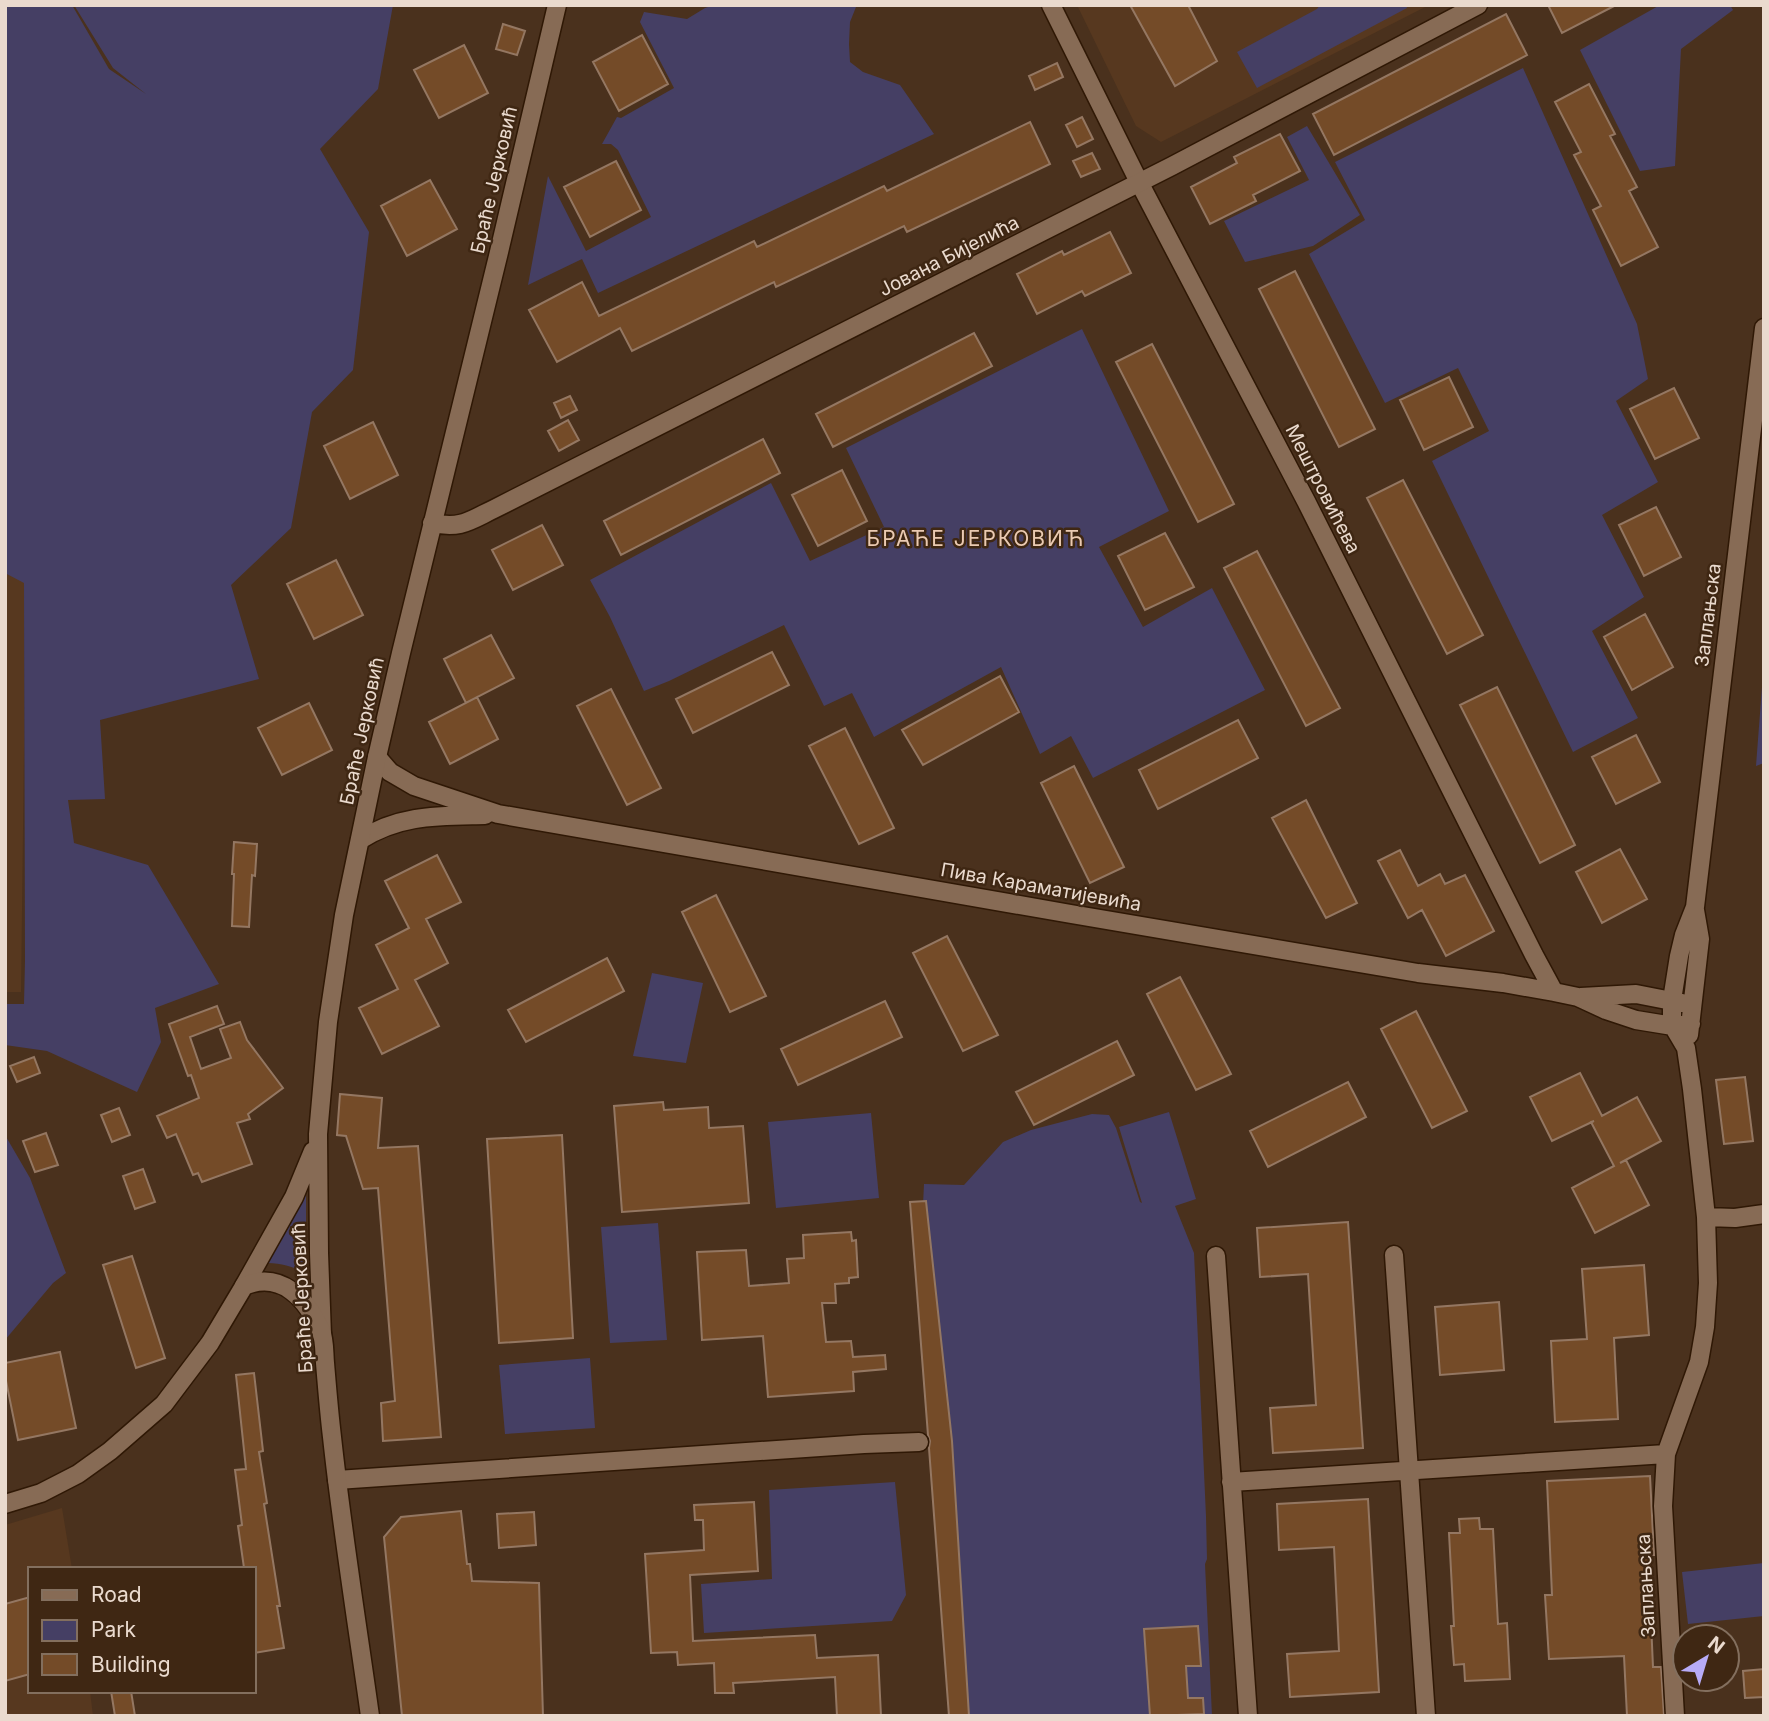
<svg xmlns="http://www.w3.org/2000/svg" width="1769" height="1721" viewBox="0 0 1769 1721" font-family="Inter,sans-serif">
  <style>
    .built { fill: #57381f }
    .green { fill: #453f64 }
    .building { fill: #744b28; stroke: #947762; stroke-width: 2 }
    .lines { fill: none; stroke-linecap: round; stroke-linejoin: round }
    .minor-casing { stroke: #2f1805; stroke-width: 21 }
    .tertiary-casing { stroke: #2f1805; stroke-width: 21 }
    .secondary-casing { stroke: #2f1805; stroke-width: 21 }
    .minor { stroke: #876b55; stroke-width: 18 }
    .tertiary { stroke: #876b55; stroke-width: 18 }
    .secondary { stroke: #876b55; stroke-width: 18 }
    .labels { text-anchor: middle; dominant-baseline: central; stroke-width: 5; stroke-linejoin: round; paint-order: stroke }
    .street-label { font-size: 19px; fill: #eadace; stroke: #3f2713 }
    .neighbourhood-label { font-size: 21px; letter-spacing: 2px; fill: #eacab2; stroke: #3f2713 }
  </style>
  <rect width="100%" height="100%" fill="#4a311d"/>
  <!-- built -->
  <path class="built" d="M5,5H19L24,321V748L21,992H5Z
    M1077,5H1429L1161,142L1136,126Z
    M62,1508L72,1569H30V1691H90L93,1716H5V1525Z"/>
  <!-- green -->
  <path class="green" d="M5,5H72L109,69L146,94L113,68L74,5H393L378,89L320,149L369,232L353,370L312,412L291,528L231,585L259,679L100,720L105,799L68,800L74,843L148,865L219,984L155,1008L161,1042L137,1092L47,1051L5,1045V1004H24L25,961L24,583L5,573Z
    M714,5H849L856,7L850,22L849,44L850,62L863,72L900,85L934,134L598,293L582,259L528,285L548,176L586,251L651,217L618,150L611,144H602L617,117L621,118L674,88L640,22L644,12L687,19L705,8Z
    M1320,5H1406L1407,8L1257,88L1237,52L1317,9Z
    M1660,5H1730L1733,10L1681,49L1675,166L1640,171L1580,50Z
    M1523,68L1637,324L1648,379L1616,401L1658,482L1602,515L1644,597L1592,631L1638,718L1573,752L1432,461L1489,431L1458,368L1385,403L1309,254L1365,220L1335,162Z
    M1307,126L1360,215L1313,246L1245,262L1224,221L1309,180L1287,137Z
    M1082,329L1169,511L1099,547L1143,627L1212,588L1265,690L1093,778L1071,736L1040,754L1001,667L874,737L852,693L824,706L784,625L669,681L644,691L610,617L590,580L771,483L810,561L884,527L846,448Z
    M1762,687L1764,691V763L1756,766Z
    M652,973L703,983L686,1063L633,1056Z
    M1169,1112L1196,1199L1175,1206L1194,1253L1206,1516L1207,1559L1205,1564L1212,1716H964L923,1205L924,1184L964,1185L1003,1142L1031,1130L1092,1114L1109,1115L1116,1128L1140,1202L1142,1203L1119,1127Z
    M871,1113L879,1198L776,1208L768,1122Z
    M5,1135L30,1178L66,1273L53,1283L5,1340Z
    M306,1185V1273C293,1267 282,1263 268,1263Z
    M658,1223L667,1340L610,1343L601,1227Z
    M590,1358L595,1428L505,1434L499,1365Z
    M895,1482L906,1595L892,1621L704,1633L701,1584L772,1579L769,1490Z
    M1764,1563V1616L1688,1624L1682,1572Z"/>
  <!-- building -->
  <path class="building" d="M1130,5H1188L1217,61L1175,86Z
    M1548,5H1616L1562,33Z
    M1506,14L1527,55L1334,155L1313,114Z
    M503,24L525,31L517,55L496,49Z
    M642,35L668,84L619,111L593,62Z
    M464,45L488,93L439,118L414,70Z
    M1057,63L1063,77L1035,90L1029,76Z
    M1589,84L1615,134L1610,136L1637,187L1629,191L1658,247L1621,266L1593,210L1601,206L1574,155L1581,152L1555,102Z
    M1082,117L1093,139L1077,147L1066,125Z
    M1030,122L1050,164L907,232L904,226L776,287L774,282L632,351L620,328L557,362L529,310L582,282L599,316L754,241L757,247L884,186L887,191Z
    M1280,134L1300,171L1253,195L1256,201L1210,224L1191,187L1237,163L1234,157Z
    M1092,153L1100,169L1081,177L1073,161Z
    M616,161L641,210L590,237L564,187Z
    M430,180L457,229L407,256L381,206Z
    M1110,232L1131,273L1085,296L1082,291L1037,314L1017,274L1062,251L1064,255Z
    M1295,271L1375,429L1339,447L1259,289Z
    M974,333L992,366L833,447L816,414Z
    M1152,344L1234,504L1198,522L1116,362Z
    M1449,377L1473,427L1424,450L1400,400Z
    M1674,388L1699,438L1655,459L1630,409Z
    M570,396L577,410L561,418L554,403Z
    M568,420L579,440L559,451L548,431Z
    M373,422L398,475L350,499L324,446Z
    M763,439L780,473L621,555L604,521Z
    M842,470L867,521L818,546L792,495Z
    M1403,480L1483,635L1447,654L1367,498Z
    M1656,507L1681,557L1644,576L1619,525Z
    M542,525L563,565L513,590L492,550Z
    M1165,533L1194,587L1145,610L1118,556Z
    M1257,551L1340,708L1306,726L1224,568Z
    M336,560L363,615L314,639L287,584Z
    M1645,614L1673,667L1632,690L1604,637Z
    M491,635L514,678L466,703L444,659Z
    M772,652L789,685L693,733L676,699Z
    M1000,676L1019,712L923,765L902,730Z
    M1497,687L1575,845L1540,863L1460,705Z
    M611,689L661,788L627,805L577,706Z
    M477,697L498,739L450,764L429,722Z
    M309,703L332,750L282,775L258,728Z
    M1238,720L1258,758L1158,809L1139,770Z
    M845,728L894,828L859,844L809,746Z
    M1636,735L1660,782L1616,804L1592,757Z
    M1074,766L1124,867L1090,883L1041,783Z
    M1306,800L1357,903L1326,918L1272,818Z
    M234,842L257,844L255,876L252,875L249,927L232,926L234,874H232Z
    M1620,849L1647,899L1602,923L1576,872Z
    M1400,850L1418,886L1440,874L1445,884L1465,875L1494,931L1446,956L1422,910L1408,918L1378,861Z
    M437,855L461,902L426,919L448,963L415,980L439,1026L382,1054L359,1008L398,989L376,945L409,928L385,881Z
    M716,895L766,996L730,1012L682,912Z
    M947,936L998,1035L963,1051L913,953Z
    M607,958L624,991L526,1042L508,1010Z
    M1180,977L1231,1074L1196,1090L1147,994Z
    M885,1001L902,1037L798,1085L781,1049Z
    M217,1006L224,1024L190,1037L201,1069L231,1058L220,1029L240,1022L247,1040L283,1088L248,1114L250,1119L237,1123L252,1164L202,1182L198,1173L193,1175L176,1134L167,1138L157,1116L199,1098L191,1075L188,1076L169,1024Z
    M1416,1011L1467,1111L1432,1128L1381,1029Z
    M1117,1041L1134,1075L1034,1125L1016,1092Z
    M34,1057L40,1073L17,1082L10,1066Z
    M1580,1073L1602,1116L1637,1097L1661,1141L1620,1163L1626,1160L1649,1205L1595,1233L1572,1188L1614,1166L1591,1122L1594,1121L1552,1141L1530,1097Z
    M1745,1077L1753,1141L1724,1144L1716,1080Z
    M1348,1082L1366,1117L1268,1167L1250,1131Z
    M340,1094L382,1098L378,1148L418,1146L441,1437L383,1441L381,1403L395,1401L378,1188L363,1189L346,1136L337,1135Z
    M663,1102L664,1110L708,1107L709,1128L743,1126L749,1203L622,1212L614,1106Z
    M119,1108L130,1135L112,1142L101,1115Z
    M46,1133L58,1165L35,1172L23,1141Z
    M562,1135L573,1338L499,1343L487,1139Z
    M143,1169L155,1202L135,1209L123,1176Z
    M926,1201L952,1441L969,1716H949L929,1448L930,1441L928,1435L910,1202Z
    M1348,1222L1363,1448L1273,1453L1270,1408L1316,1405L1308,1274L1260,1277L1257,1228Z
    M851,1232L852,1241L856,1240L858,1277L849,1278V1283L835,1284L836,1303H822L826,1342L851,1341L853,1357L885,1355L886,1369L853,1372L854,1391L768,1397L763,1336L702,1340L697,1252L746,1250L749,1286L789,1283L787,1259L804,1258L803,1235Z
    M132,1256L165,1358L136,1368L103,1265Z
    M1644,1265L1649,1335L1614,1338L1618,1419L1555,1422L1551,1341L1587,1339L1582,1269Z
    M1499,1302L1504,1370L1440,1375L1435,1307Z
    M60,1352L76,1428L18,1440L5,1376V1363Z
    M254,1373L263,1451L259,1452L267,1503L264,1504L280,1606H277L284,1648L254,1653V1567L244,1568L238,1526L242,1525L235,1470L246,1469L236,1375Z
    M1650,1476L1654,1555H1648L1653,1667H1661L1664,1716H1627L1624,1656L1549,1659L1545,1595H1552L1547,1481Z
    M1368,1499L1379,1692L1290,1697L1287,1654L1339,1651L1334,1547L1279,1550L1277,1504Z
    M754,1502L758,1571L690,1575L693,1641L815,1635L817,1658L878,1655L881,1716H837L835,1677L733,1683L734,1693H715L714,1663L678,1665L677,1652L651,1653L645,1554L704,1550L703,1520H695L694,1505Z
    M461,1511L467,1564H470L472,1581L539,1583L543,1716H402L384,1537L401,1517Z
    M534,1512L536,1545L499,1548L497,1514Z
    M1479,1518L1480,1529H1493L1498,1624L1507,1623L1510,1679L1465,1681L1464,1664L1454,1665L1451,1626H1454L1449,1533H1460L1459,1519Z
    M30,1597V1674L5,1681V1604Z
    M1198,1626L1201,1666H1186L1188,1698H1203L1204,1714L1150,1716L1144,1629Z
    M1764,1669V1697L1745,1698L1743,1671Z
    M111,1691H131L135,1716H115Z"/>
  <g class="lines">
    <!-- minor casing -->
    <g class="minor-casing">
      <path id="minor" d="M1051,5L1139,182L1306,501L1534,955L1554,992
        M377,757L390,772L414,786L498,814L1071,914L1418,973L1503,983L1554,992L1578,997L1606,1010L1636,1020L1673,1026L1691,1024
        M360,840C400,814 439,816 485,815
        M1581,997L1636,994L1682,1003
        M1689,1035L1700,939L1695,910
        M1706,1217L1735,1218L1764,1214
        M1394,1255L1426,1716
        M1216,1256L1248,1716
        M337,1480L864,1444L919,1442
        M1231,1482L1666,1454
        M1675,1716L1663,1506L1666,1454L1699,1362L1705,1327L1708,1283L1706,1217L1692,1089L1686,1048L1673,1026L1672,1016V1000L1679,956L1684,935L1695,907L1764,328"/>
    </g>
    <!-- tertiary casing -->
    <g class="tertiary-casing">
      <path id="tertiary" d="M432,523C461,529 469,521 494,509L1172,166L1478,5
        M244,1286L294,1197L313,1151
        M322,1335L319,1253L318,1134L328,1022L344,915L377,757L401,653L499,252L557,5"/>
    </g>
    <!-- secondary casing -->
    <g class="secondary-casing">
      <path id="secondary" d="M5,1504L41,1493L78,1474L110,1451L164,1404L210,1343L244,1286C282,1270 307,1300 321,1331C325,1341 324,1353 325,1363C327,1387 329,1412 332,1437C342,1530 357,1623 370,1716"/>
    </g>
    <!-- minor -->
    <use href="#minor" class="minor"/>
    <!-- tertiary -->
    <use href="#tertiary" class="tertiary"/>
    <!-- secondary -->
    <use href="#secondary" class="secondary"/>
  </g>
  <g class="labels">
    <!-- street labels -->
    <g class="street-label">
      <text transform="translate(494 180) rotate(-77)">Браће Јерковић</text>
      <text transform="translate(949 256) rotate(-27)">Јована Бијелића</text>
      <text transform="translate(1323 489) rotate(63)">Мештровићева</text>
      <text transform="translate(1708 615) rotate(-83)">Заплањска</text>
      <text transform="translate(362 731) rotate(-78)">Браће Јерковић</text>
      <text transform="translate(1041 887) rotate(10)">Пива Караматијевића</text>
      <text transform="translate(302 1298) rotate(-93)">Браће Јерковић</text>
      <text transform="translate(1646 1586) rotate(-93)">Заплањска</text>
    </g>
    <!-- neighbourhood labels -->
    <g class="neighbourhood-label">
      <text x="976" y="538">БРАЋЕ ЈЕРКОВИЋ</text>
    </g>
  </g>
  <!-- border -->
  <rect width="1769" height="1721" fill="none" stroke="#eadace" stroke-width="14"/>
  <!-- legend -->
  <rect x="28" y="1567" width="228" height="126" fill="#3f2713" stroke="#836f5e" stroke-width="2"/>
  <rect x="42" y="1590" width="35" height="10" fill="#876b55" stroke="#836f5e" stroke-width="2"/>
  <text x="91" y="1602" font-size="21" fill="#eadace">Road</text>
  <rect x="42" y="1620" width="35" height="21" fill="#453f64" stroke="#836f5e" stroke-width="2"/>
  <text x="91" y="1637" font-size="21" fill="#eadace">Park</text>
  <rect x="42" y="1654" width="35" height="21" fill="#744b28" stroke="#836f5e" stroke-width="2"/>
  <text x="91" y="1672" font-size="21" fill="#eadace">Building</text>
  <!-- north arrow -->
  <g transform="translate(1706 1658) rotate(38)"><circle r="33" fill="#3f2713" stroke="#836f5e" stroke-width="2"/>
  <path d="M0-5L12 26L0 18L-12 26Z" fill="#b7abf7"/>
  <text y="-10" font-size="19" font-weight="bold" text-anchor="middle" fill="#eadace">N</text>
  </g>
</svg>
